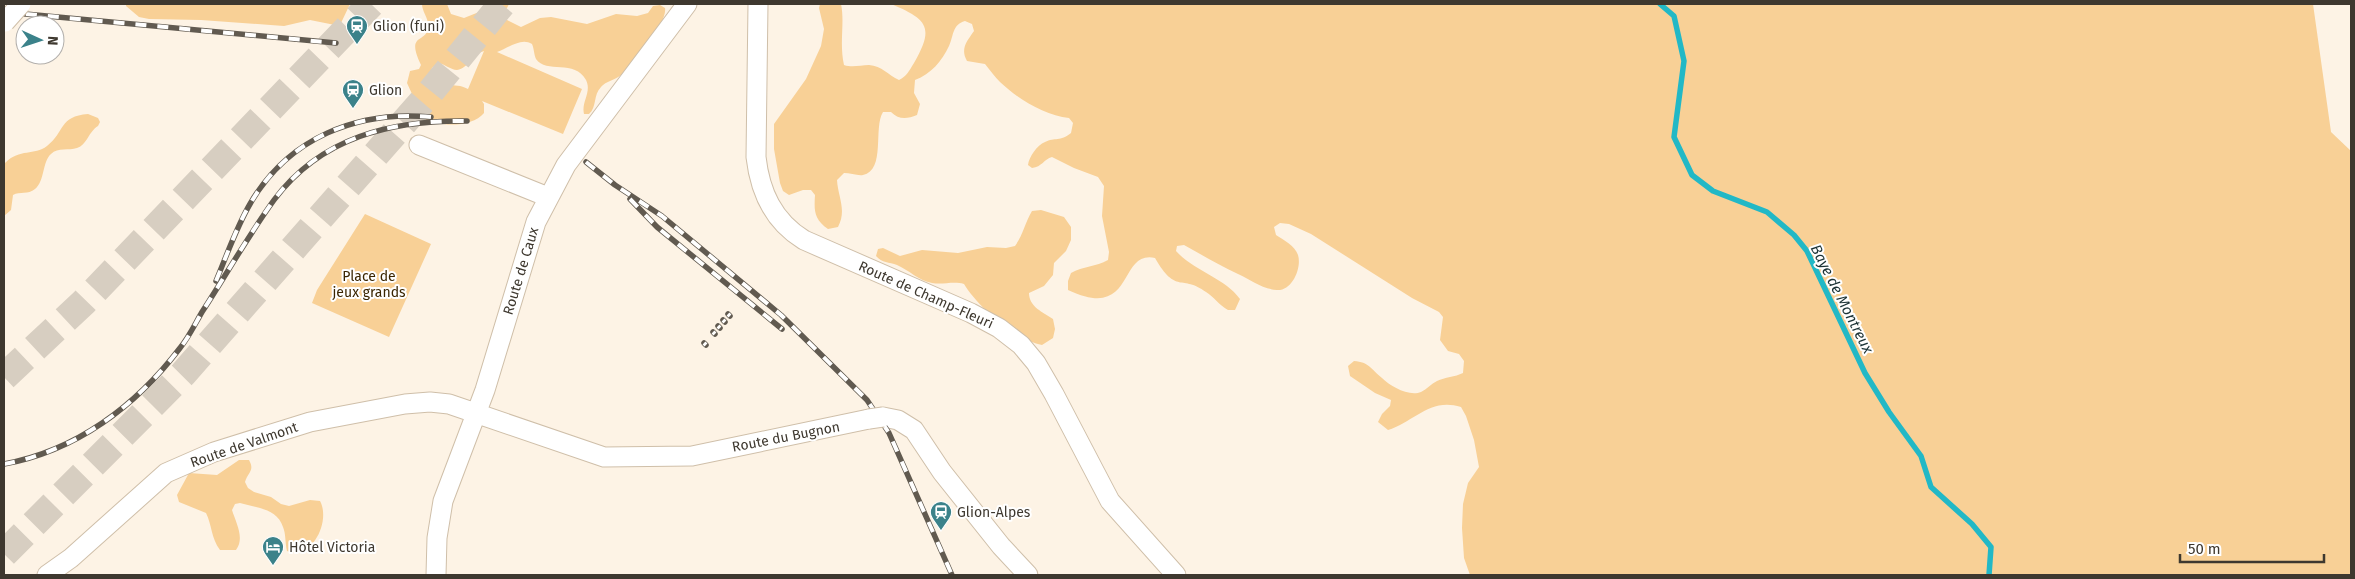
<svg xmlns="http://www.w3.org/2000/svg" width="2355" height="579" viewBox="0 0 2355 579" font-family="'Fira Sans',sans-serif">
  <style>
    .green { fill: #f8d096; fill-rule: evenodd }
    .lines { fill: none; stroke-linecap: round; stroke-linejoin: round }
    .stream { stroke: #22b8c6; stroke-width: 5.5 }
    .highway-tunnel { stroke: #d7cec1; stroke-width: 28; stroke-dasharray: 28 14; stroke-linecap: butt }
    .minor-casing { stroke: #cfbfa9; stroke-width: 21 }
    .minor { stroke: #fff; stroke-width: 19 }
    .rail-casing { stroke: #615a50; stroke-width: 5.5 }
    .rail { stroke: #fff; stroke-width: 4; stroke-dasharray: 11; stroke-linecap: butt }
    .minor-bridge-casing { stroke: #cfbfa9; stroke-width: 21; stroke-linecap: butt }
    .minor-bridge { stroke: #fff; stroke-width: 19 }
    .labels { text-anchor: middle; dominant-baseline: central; stroke-width: 4; stroke-linejoin: round; paint-order: stroke }
    .poi-label { font-size: 14px; fill: #3e382f; stroke: #fff; text-anchor: start }
    .street-label { font-size: 14px; fill: #3e382f; stroke: #fff }
    .park-label { font-size: 14px; fill: #3a2501; stroke: #fff }
    .water-label { font-size: 15px; font-style: italic; fill: #1c3336; stroke: #fff }
  </style>
  <rect width="100%" height="100%" fill="#fdf3e5"/>
  <!-- green -->
  <path class="green" d="M126,4H350L341,23L335,25L310,20L284,26L201,20L149,19L139,17L126,6Z
    M422,4H447L451,14L464,18L484,10L487,4H509L505,12L507,20L521,27L540,18L551,17L587,24L616,14L637,16L648,13L653,6L660,5L665,8C668,22 633,66 621,75C615,80 606,81 601,87C593,95 597,107 589,114H584C581,102 592,92 586,80C575,59 546,74 536,59C534,55 534,48 532,44C521,37 509,48 497,52L582,89L563,134L482,101L484,104V113C472,128 438,127 423,118L407,83L410,71L419,69L421,65C405,32 427,44 428,27C429,18 422,12 422,4ZM484,51L468,89C453,81 445,91 430,76L432,68L438,63C445,64 451,70 457,70C469,68 473,54 484,51Z
    M820,4H841C845,23 839,42 844,65C853,68 860,65 869,65C882,66 888,75 899,80C907,76 909,71 914,63C935,27 927,19 891,4H2313L2331,132L2351,151V575H1470L1464,558L1462,528L1463,504L1468,483L1479,467L1474,440L1466,416L1461,407C1430,397 1414,422 1388,430L1378,422L1382,414L1390,406L1391,400L1375,393L1350,376L1348,366L1354,361C1369,362 1371,369 1382,378C1390,386 1409,397 1421,392C1427,389 1431,384 1437,381C1445,377 1455,377 1463,373L1464,361L1459,354L1448,351L1440,340L1443,317L1439,312L1412,298L1311,234L1289,224L1280,223L1274,227L1276,235C1284,240 1295,246 1298,255C1302,268 1292,291 1277,290C1262,289 1251,280 1238,274C1219,265 1202,255 1184,245L1177,246L1176,251C1194,271 1225,278 1240,299L1235,310H1228C1219,305 1214,297 1206,292C1182,274 1176,295 1155,258C1117,250 1136,322 1068,290V281L1071,273C1083,266 1096,267 1108,260L1109,252L1102,216L1104,186L1098,177L1074,168L1052,157C1044,159 1042,167 1032,168L1028,165C1029,157 1037,145 1045,142C1055,137 1060,142 1071,133L1073,123L1069,118C1045,115 1019,100 1000,82C995,77 990,70 985,64L967,61C960,49 967,41 974,31L972,24L965,21C952,25 954,35 949,46C942,61 931,74 915,80L914,93L920,104L917,115C907,119 899,120 891,112H883C873,128 886,170 863,175C858,176 850,173 844,173L837,180C838,197 847,210 838,227L828,229C814,219 814,211 815,195L811,190H803L789,195L783,191L780,183L774,149V124L806,79L821,46L824,29L819,8Z
    M88,114L98,118L100,122L98,126C89,131 87,145 77,148C69,151 58,147 51,154C42,162 45,181 35,189C28,195 20,191 13,195L11,210L4,216L5,163C20,148 34,156 47,146C65,132 59,116 88,114Z
    M1041,210L1064,217L1071,227V240L1066,251L1054,263L1053,275L1044,286L1029,293C1029,307 1043,312 1053,319L1055,329L1053,338L1042,345C1017,341 977,306 964,284C953,281 943,285 932,283C919,281 909,270 897,265C889,262 882,263 876,256L878,249L883,248L900,256L922,250L958,253L987,247L1006,248L1015,246C1023,235 1025,223 1032,211Z
    M365,214L431,244L389,337L312,303L317,290Z
    M239,460H249C255,471 248,472 245,482L248,488L254,492L271,497L281,504L289,506L310,500L320,501C331,521 312,561 287,551C285,543 286,534 283,527C277,508 256,508 240,503L235,504L232,510C236,523 245,538 236,550H220C211,538 212,525 206,513L179,502L177,495L189,473L217,475Z"/>
  <g class="lines">
    <!-- stream -->
    <path class="stream" d="M1660,4L1674,16L1684,61L1674,137L1692,175L1713,191L1767,212L1794,235L1807,251L1865,373L1889,412L1921,456L1931,487L1972,524L1991,547L1989,575"/>
    <!-- highway-tunnel -->
    <path class="highway-tunnel" d="M4,377L84,302L371,4
      M4,554L183,374L428,95L502,4"/>
    <!-- minor casing -->
    <g class="minor-casing">
      <path id="minor" d="M758,4L756,157C760,192 773,221 804,240L971,313L999,328L1021,345L1036,363L1054,394L1110,501L1176,575
        M419,145L548,197
        M883,417L898,420L914,430L942,472L1001,546L1028,575
        M47,575L71,558L166,473L214,452L310,422L405,404L430,402L449,404L604,457L692,456L869,419
        M436,575L437,538L443,501L485,390L536,222L566,165L687,4"/>
    </g>
    <!-- minor -->
    <use href="#minor" class="minor"/>
    <!-- rail casing -->
    <g class="rail-casing">
      <path id="rail" d="M4,12L336,43
        M586,162L615,185L662,216L781,315L867,400L889,433L952,575
        M630,199L657,227L782,329
        M216,281C227,255 236,228 250,204C288,138 357,110 431,117
        M728,314L730,316
        M723,320L725,322
        M718,326L720,328
        M713,332L715,334
        M704,343L706,345
        M4,464C76,451 136,406 180,348C189,337 195,324 202,312C226,275 248,236 274,200C321,137 391,120 467,121"/>
    </g>
    <!-- rail -->
    <use href="#rail" class="rail"/>
    <!-- minor-bridge casing -->
    <g class="minor-bridge-casing">
      <path id="minor-bridge" d="M5,22L21,4
        M869,419L883,417"/>
    </g>
    <!-- minor-bridge -->
    <use href="#minor-bridge" class="minor-bridge"/>
  </g>
  <!-- icons -->
  <defs>
    <g id="station-pin" transform="scale(1.125)"><path d="M0 17L-7.5 6A9.5 9.5 0 1 1 7.5 6Z" fill="#3b828a" stroke="#fff"/><path d="M-3-6H3Q5-6 5-4V2Q5 4 3 4L4.5 6H3L1.5 4h-3L-3 6H-4.5L-3 4Q-5 4-5 2V-4Q-5-6-3-6ZM-3.5-4v3h7v-3ZM-3.5 1v1.5H-2V1ZM2 1v1.5H3.5V1Z" fill="#fff"/></g>
    <g id="hotel-pin" transform="scale(1.125)"><path d="M0 17L-7.5 6A9.5 9.5 0 1 1 7.5 6Z" fill="#3b828a" stroke="#fff"/><path d="M-6-4.5h1.5V1H6V5H4.5V3h-9V5H-6ZM-4 0a1.8 1.8 0 1 1 3.6 0ZM.5 0V-2.5h3Q6-2.5 6 0Z" fill="#fff"/></g>
  </defs>
  <g fill-rule="evenodd">
    <use href="#station-pin" x="357" y="26"/>
    <use href="#station-pin" x="353" y="90"/>
    <use href="#station-pin" x="941" y="512"/>
    <use href="#hotel-pin" x="273" y="547"/>
  </g>
  <g class="labels">
    <!-- poi labels -->
    <g class="poi-label">
      <text x="373" y="26">Glion (funi)</text>
      <text x="369" y="90">Glion</text>
      <text x="957" y="512">Glion-Alpes</text>
      <text x="289" y="547">Hôtel Victoria</text>
    </g>
    <!-- street labels -->
    <g class="street-label">
      <text transform="translate(521 271) rotate(-73)">Route de Caux</text>
      <text transform="translate(926 295) rotate(24)">Route de Champ-Fleuri</text>
      <text transform="translate(786 437) rotate(-11)">Route du Bugnon</text>
      <text transform="translate(244 445) rotate(-19)">Route de Valmont</text>
    </g>
    <!-- park labels -->
    <g class="park-label">
      <text x="369" y="276">Place de<tspan x="369" dy="16">jeux grands</tspan></text>
    </g>
    <!-- water labels -->
    <g class="water-label">
      <text transform="translate(1842 299) rotate(63)">Baye de Montreux</text>
    </g>
  </g>
  <!-- border -->
  <rect width="2355" height="579" fill="none" stroke="#3e382f" stroke-width="10"/>
  <!-- north arrow -->
  <g transform="translate(40 40) rotate(93)"><circle r="24" fill="#ffffff" stroke="#b2afac"/>
  <path d="M0-4L9 19L0 12L-9 19Z" fill="#3b828a"/>
  <text y="-8" font-size="14" font-weight="bold" text-anchor="middle" fill="#3e382f">N</text>
  </g>
  <!-- scale -->
  <path d="M2180 554v8h144v-8" fill="none" stroke="#3e382f" stroke-width="2.5"/>
  <text x="2188" y="554" font-size="15" fill="#3e382f" stroke="#ffffff" stroke-width="4" paint-order="stroke">50 m</text>
</svg>
